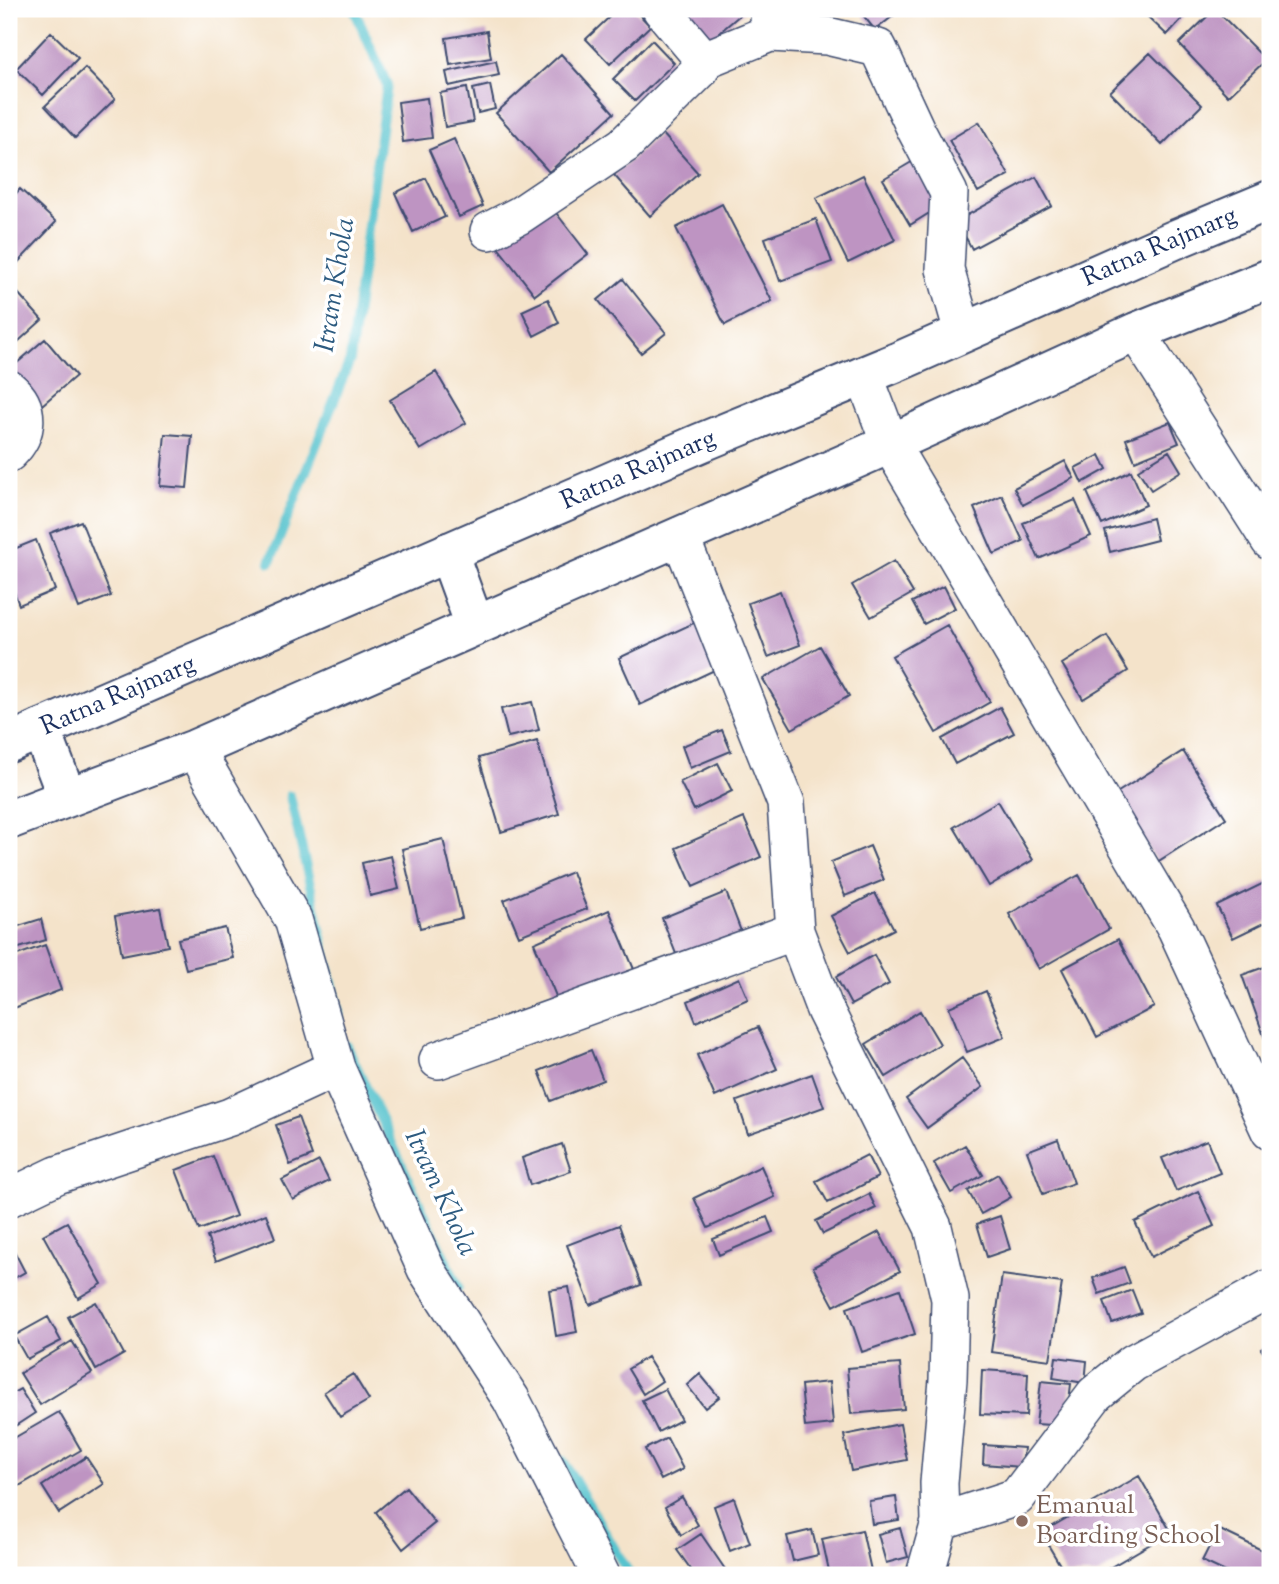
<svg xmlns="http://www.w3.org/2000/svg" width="1279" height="1584" viewBox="0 0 1279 1584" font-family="'Sorts Mill Goudy',serif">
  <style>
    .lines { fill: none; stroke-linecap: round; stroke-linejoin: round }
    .stream { stroke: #56c3ce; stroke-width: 10 }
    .building { fill: #be94c2 }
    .minor-casing { stroke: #3c4a6e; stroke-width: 40 }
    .major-casing { stroke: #3c4a6e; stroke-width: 42 }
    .minor { stroke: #fff; stroke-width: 37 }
    .major { stroke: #fff; stroke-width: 38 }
    .education-dot { fill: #8d6e63; stroke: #fff; stroke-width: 2.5 }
    .labels { text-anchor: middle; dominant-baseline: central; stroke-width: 7; stroke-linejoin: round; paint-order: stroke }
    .street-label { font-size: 26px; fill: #1b2f5e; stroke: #fff }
    .education-label { font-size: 26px; fill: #785e54; stroke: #fff; text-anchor: start }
    .water-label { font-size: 28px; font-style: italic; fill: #2d5b80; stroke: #fff }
  </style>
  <rect width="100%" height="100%" fill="#fff"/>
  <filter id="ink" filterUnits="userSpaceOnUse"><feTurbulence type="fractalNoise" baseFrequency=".0143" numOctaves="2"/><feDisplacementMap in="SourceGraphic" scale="14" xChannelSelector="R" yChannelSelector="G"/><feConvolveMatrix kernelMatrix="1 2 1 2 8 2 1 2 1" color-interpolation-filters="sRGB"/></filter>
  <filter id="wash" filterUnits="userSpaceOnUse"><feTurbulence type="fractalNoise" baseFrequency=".00686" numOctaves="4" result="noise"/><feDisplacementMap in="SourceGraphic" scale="28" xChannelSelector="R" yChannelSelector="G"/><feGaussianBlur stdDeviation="1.57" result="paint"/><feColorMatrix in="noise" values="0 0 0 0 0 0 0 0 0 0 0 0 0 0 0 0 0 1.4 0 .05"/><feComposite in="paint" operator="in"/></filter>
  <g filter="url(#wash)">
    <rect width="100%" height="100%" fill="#f4e3ca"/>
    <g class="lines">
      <!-- stream -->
      <path class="stream" d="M270,562L350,360L387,85L354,9
        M290,796L339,1014
        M347,1046L458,1287
        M563,1461L630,1575"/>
    </g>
    <g id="blocks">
      <!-- building -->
      <path class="building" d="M618,9H634L650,26L610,64L586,39Z
        M678,9H747L700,49Z
        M858,9H902L875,30Z
        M1154,9H1191L1167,35L1147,16Z
        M1215,9L1266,60L1228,96L1179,44Z
        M487,31L491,58L450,65L446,38Z
        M51,32L78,58L43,95L16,69Z
        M652,40L674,63L635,101L613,79Z
        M1150,53L1202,105L1162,145L1110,92Z
        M561,54L614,113L549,172L496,113Z
        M496,61L499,75L449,86L446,72Z
        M85,68L115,99L75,138L45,106Z
        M490,85L495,109L478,113L473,89Z
        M467,88L473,122L445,127L440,93Z
        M427,98L432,138L403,142L398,102Z
        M979,122L1009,175L978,192L949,140Z
        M661,132L698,173L650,216L614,175Z
        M454,139L483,206L459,217L429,150Z
        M915,160L942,205L910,225L883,179Z
        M863,175L895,240L848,263L816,198Z
        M1036,177L1052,206L972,249L957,221Z
        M426,178L445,217L413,232L395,193Z
        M20,189L56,222L9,272V201Z
        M722,204L772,301L725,325L676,228Z
        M550,205L588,254L535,295L497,246Z
        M816,219L832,262L780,281L765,238Z
        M623,279L666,333L641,353L598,300Z
        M9,283L42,320L9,350Z
        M548,299L559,323L534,336L522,311Z
        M45,339L76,376L36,410L9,378V370Z
        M436,372L466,423L420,450L390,400Z
        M1170,422L1179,443L1135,461L1126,439Z
        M165,434L192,436L187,488L160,486Z
        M1169,451L1181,471L1151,490L1138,470Z
        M1100,455L1107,469L1082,483L1075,468Z
        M1065,461L1074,478L1023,505L1014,488Z
        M1131,471L1146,505L1102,525L1087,492Z
        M1002,495L1023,541L994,554L974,508Z
        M1075,500L1091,536L1039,559L1023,523Z
        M1152,518L1157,540L1110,552L1105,531Z
        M81,521L111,596L79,608L50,533Z
        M36,540L55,590L19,605L9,578V551Z
        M894,561L913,593L871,617L852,585Z
        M944,586L955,608L924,624L912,602Z
        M780,591L800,645L768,657L748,603Z
        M700,620L721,667L640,705L619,658Z
        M947,625L990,702L936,733L892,656Z
        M1107,636L1128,671L1083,699L1062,664Z
        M820,646L849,696L792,729L763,679Z
        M532,702L539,730L508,737L501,709Z
        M1000,707L1014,733L955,764L942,739Z
        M722,730L731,751L690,768L682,746Z
        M537,741L559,814L501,832L479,758Z
        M1183,751L1226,818L1157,862L1115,794Z
        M718,763L732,791L694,810L680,782Z
        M998,801L1033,860L989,886L954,827Z
        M744,818L761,857L693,887L676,848Z
        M443,839L462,918L420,928L402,849Z
        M870,846L884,880L845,896L831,862Z
        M391,856L399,889L370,896L362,863Z
        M572,872L587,909L519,936L504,900Z
        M1079,875L1109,929L1039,969L1009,914Z
        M1270,880V920L1233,938L1217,906Z
        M726,892L742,934L678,959L662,918Z
        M875,893L894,929L850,952L831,916Z
        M160,908L168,946L122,955L115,916Z
        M609,910L636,974L560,1006L534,943Z
        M41,919L46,940L9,951V929Z
        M225,928L233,958L186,969L178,939Z
        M1118,939L1154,1007L1097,1037L1062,969Z
        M45,945L61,990L9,1010V958Z
        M874,955L889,984L851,1005L836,977Z
        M1270,965V1037L1265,1039L1242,975Z
        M739,978L748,999L696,1022L688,1001Z
        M986,991L1005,1037L967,1052L949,1007Z
        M920,1011L940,1044L886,1077L866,1044Z
        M758,1027L777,1069L715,1097L697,1055Z
        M591,1050L603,1080L551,1101L539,1071Z
        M962,1058L983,1087L927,1128L906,1099Z
        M812,1074L824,1107L748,1134L737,1101Z
        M298,1117L312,1156L290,1165L276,1125Z
        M1058,1139L1074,1183L1043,1194L1027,1151Z
        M1207,1140L1220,1173L1176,1191L1162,1158Z
        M562,1144L571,1171L530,1185L522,1158Z
        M965,1145L983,1175L951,1193L934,1163Z
        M867,1155L878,1177L828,1203L816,1181Z
        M213,1156L236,1216L199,1230L176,1170Z
        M319,1161L329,1181L293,1200L282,1180Z
        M761,1166L775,1197L708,1228L694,1198Z
        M998,1174L1011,1197L981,1214L968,1191Z
        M1198,1191L1214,1226L1151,1257L1135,1222Z
        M869,1194L876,1208L823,1234L816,1221Z
        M266,1214L275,1238L216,1261L207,1237Z
        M1000,1216L1010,1249L987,1257L977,1224Z
        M767,1217L773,1232L719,1255L713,1239Z
        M67,1222L102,1284L78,1298L43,1235Z
        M619,1225L641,1285L590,1305L567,1245Z
        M879,1232L900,1271L834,1306L813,1267Z
        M9,1241L25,1272L9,1281Z
        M1124,1267L1130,1283L1099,1294L1093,1278Z
        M1002,1275L1062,1283L1050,1360L991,1352Z
        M569,1287L577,1332L556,1336L549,1290Z
        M900,1289L915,1334L862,1352L847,1308Z
        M1132,1290L1141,1313L1112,1323L1104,1301Z
        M96,1302L124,1354L96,1370L68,1317Z
        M48,1317L61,1341L27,1359L14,1336Z
        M72,1341L92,1373L40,1405L20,1373Z
        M1270,1343V1362L1261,1349Z
        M647,1357L662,1381L643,1394L628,1369Z
        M1056,1357L1087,1361L1085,1383L1053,1378Z
        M900,1364L904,1409L851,1414L847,1368Z
        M982,1370L1028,1373L1026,1416L980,1414Z
        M353,1374L369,1400L340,1417L324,1392Z
        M700,1374L719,1397L705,1408L687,1385Z
        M1041,1381L1071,1384L1066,1426L1036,1424Z
        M829,1382L833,1424L805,1427L801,1385Z
        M20,1389L35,1413L9,1430V1395Z
        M665,1389L681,1420L658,1432L642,1400Z
        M59,1412L81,1450L12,1490L9,1484V1441Z
        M900,1424L907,1460L851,1471L844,1435Z
        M667,1438L683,1469L661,1480L645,1449Z
        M984,1445L1024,1448L1022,1467L983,1464Z
        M86,1457L104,1484L59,1513L42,1486Z
        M1139,1476L1171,1532L1099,1574L1100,1575H1066L1041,1533Z
        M406,1487L435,1523L403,1549L376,1512Z
        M682,1497L698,1525L681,1535L665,1507Z
        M896,1497L899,1520L872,1524L869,1501Z
        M734,1498L750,1543L730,1551L714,1506Z
        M900,1528L908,1557L886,1563L878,1534Z
        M1218,1529L1270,1554V1575H1232L1202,1561Z
        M812,1530L818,1555L793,1561L787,1536Z
        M862,1530L872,1575H830L822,1539Z
        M701,1534L727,1572L723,1575H695L677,1550Z"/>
    </g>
  </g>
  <g filter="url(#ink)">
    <use href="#blocks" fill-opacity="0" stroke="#3c4a6e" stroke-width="2"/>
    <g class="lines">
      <!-- minor casing -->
      <g class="minor-casing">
        <path id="minor" d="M661,9L704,60
          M778,9L769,16L770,33L827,36L878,48L916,130L949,193L945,269L963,332
          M489,231L520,215L624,145L700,70L704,60L770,33
          M1136,332L1270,541
          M864,375L890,444L1176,928L1270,1131
          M9,389C31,407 29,434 9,453
          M680,536L786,803L795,931L825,1010L933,1227L950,1299L948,1380L939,1483L940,1522L925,1575
          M195,749L293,919L336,1068L426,1269L511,1399L601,1575
          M438,1060L795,931
          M9,1198L57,1175L230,1117L336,1068
          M940,1522L1017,1497L1095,1394L1133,1363L1270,1288"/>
      </g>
      <!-- major casing -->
      <g class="major-casing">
        <g id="major">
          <path d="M448,552L475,626"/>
          <path d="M41,729L67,797"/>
          <path id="s1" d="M9,743L700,443L902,360L1174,240L1270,200"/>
          <path d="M9,820L195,749L890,444L1136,332L1270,278"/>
        </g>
      </g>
      <!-- minor -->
      <use href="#minor" class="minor"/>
      <!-- major -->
      <use href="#major" class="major"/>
    </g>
  </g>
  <!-- markers -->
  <circle class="education-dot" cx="1022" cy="1521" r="7"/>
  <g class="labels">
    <!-- street labels -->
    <g class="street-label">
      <text stroke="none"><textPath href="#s1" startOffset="1253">Ratna Rajmarg</textPath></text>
      <text stroke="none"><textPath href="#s1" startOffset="686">Ratna Rajmarg</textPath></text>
      <text stroke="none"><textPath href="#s1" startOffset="119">Ratna Rajmarg</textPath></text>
    </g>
    <!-- education labels -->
    <g class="education-label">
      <text x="1036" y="1506">Emanual<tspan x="1036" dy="30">Boarding School</tspan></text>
    </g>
    <!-- water labels -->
    <g class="water-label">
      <text transform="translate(336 285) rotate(-81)">Itram Khola</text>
      <text transform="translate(440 1193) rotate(65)">Itram Khola</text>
    </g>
  </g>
  <!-- margin -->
  <rect width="1279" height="1584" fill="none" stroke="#fff" stroke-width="35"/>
</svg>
